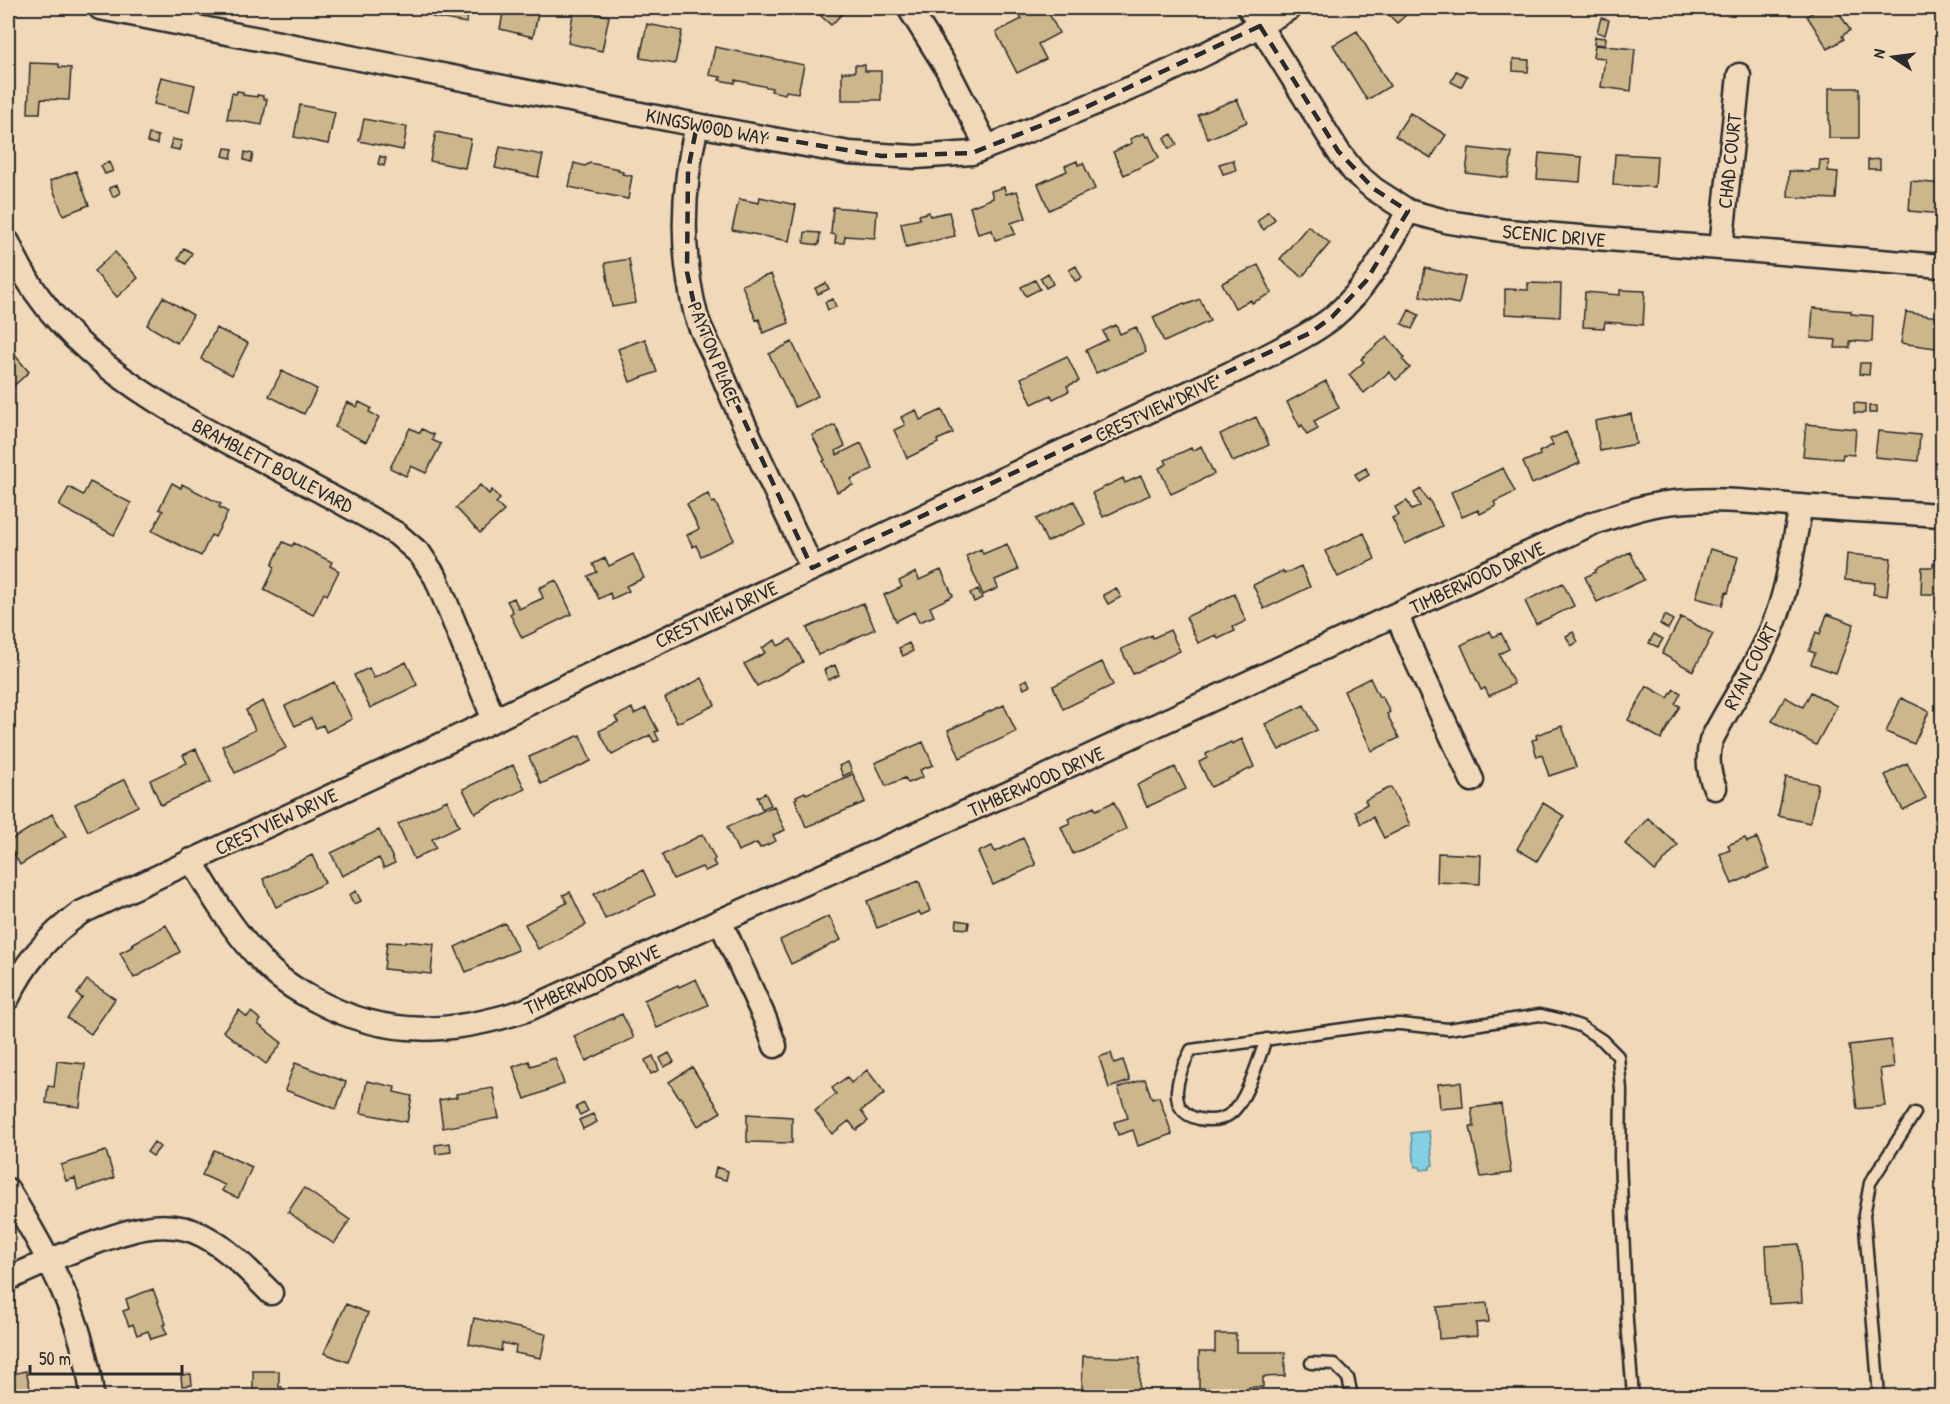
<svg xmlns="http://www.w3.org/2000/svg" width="1950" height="1404" viewBox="0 0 1950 1404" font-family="'Patrick Hand',sans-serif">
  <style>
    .water { fill: #83cfe3; stroke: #608d99; stroke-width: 1.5 }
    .building { fill: #cdb68c; stroke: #2b2b2b; stroke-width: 1.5 }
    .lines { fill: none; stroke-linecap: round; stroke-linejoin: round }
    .service-casing { stroke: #2b2b2b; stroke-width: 15 }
    .minor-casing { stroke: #2b2b2b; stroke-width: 27 }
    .service { stroke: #f1d8b9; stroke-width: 10 }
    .minor { stroke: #f1d8b9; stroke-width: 22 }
    .marked { fill: none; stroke: #2b2b2b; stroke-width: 4.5; stroke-dasharray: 12 8; stroke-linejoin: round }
    .labels { text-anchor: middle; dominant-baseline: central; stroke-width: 4.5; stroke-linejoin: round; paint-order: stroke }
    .street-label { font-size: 20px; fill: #2b2b2b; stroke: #f1d8b9 }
  </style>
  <rect width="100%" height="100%" fill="#f1d8b9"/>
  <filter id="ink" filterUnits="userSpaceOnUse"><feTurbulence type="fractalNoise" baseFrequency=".0167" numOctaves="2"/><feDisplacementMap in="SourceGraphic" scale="12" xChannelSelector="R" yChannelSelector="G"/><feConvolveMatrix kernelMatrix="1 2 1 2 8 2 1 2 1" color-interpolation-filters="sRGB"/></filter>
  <g filter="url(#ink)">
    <!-- water -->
    <path class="water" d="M1429,1131L1433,1165L1430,1166V1169L1421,1170L1420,1167H1415L1411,1133Z"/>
    <!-- building -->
    <path class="building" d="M434,8H470L466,23L432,17Z
      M504,8L539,9L533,37L500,29Z
      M812,8H848L831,25Z
      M1023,8H1033L1035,12L1046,8L1059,33L1038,44L1046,59L1017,73L996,32L1022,19L1017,10Z
      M1393,8H1398L1405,16L1397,23L1387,13Z
      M1820,8H1836L1850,30L1842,36L1844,39L1828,49L1807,16Z
      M574,9L609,16L602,51L568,43Z
      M1601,18L1609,20L1605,35L1597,32Z
      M647,24L682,31L675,64L640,58Z
      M1357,31L1390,86L1367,100L1333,45Z
      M1595,37L1606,38L1605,45L1594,44Z
      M1595,45L1635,49L1631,91L1601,87L1605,58L1593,57Z
      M715,47L804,65L798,93L786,91L785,94L771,91L772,88L735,80V83L719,80L721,77L709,75Z
      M1513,59L1529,60L1528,72L1513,71Z
      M30,63L59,64V67L71,68L69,100L41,99L40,113H28Z
      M855,65H865V71H881V100H842V72H855Z
      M1456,71L1467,76L1461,87L1451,82Z
      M161,77L195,85L189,112L154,104Z
      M1829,88H1859V138H1829Z
      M237,91L243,92V95L257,97V95L263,96V99H267L262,125L227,119L232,93L236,94Z
      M1237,99L1247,122L1208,139L1198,115Z
      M300,105L335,112L328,144L294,137Z
      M1410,113L1446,135L1431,158L1395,136Z
      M364,119L407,127L403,150L359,141Z
      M436,132L471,139L465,168L430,161Z
      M1144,133L1146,137L1149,136L1159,158L1124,175L1113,152L1132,143L1130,139Z
      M149,134L158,136L157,144L147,142Z
      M1172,134L1177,145L1169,149L1164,138Z
      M172,139L182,141L179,150L170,148Z
      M500,147L543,155L538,177L495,168Z
      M225,148L233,149L231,158L223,156Z
      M1469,148L1512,153L1508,178L1466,173Z
      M245,152L253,154L251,162L244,160Z
      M1539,153L1582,157L1580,182L1537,179Z
      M1615,154L1657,156L1655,187L1613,185Z
      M380,156L386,158L384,166L378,164Z
      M1880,159V169H1868V160Z
      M1233,160L1236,170L1223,174L1219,164Z
      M1820,160L1829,161L1828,171L1838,172L1836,199L1788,197L1789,171L1810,172V170H1819Z
      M1077,161L1078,165L1083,163L1095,189L1049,210L1038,184L1067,171L1065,166Z
      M109,162L113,171L105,174L101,166Z
      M574,163L585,166L590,163L619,169L618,171L623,172L622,174L632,176L628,199L569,187Z
      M76,171L89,205L63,215L50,181Z
      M1911,181L1942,184V214L1909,211Z
      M117,185L120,193L113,197L109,188Z
      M1004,187L1006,194L1017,191L1026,218L1011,223L1015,234L995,240L992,230L978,234L970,207L993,198L991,191Z
      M760,197L796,205L789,241L732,230L739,199L759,203Z
      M833,207L877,211L875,238L845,236L844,243H835L836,235L831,234Z
      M1268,211L1275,219L1264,230L1257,222Z
      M929,212L930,216L949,212L955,236L906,247L901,223L920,219L919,215Z
      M1308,226L1330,243L1302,277L1280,259Z
      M805,232L820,233L819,245L804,243Z
      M184,248L192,253L186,264L178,259Z
      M115,252L138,278L117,297L94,271Z
      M629,259L636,303L612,307L605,263Z
      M1258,265L1272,293L1252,303L1251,300L1235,308L1222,283Z
      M1076,266L1082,278L1075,281L1069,270Z
      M1425,268L1465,277L1459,304L1420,296Z
      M1048,273L1053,284L1046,288L1040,278Z
      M771,274L789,323L763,333L759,319L756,320L742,285Z
      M1035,280L1040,289L1026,296L1021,287Z
      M826,283L829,289L818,294L815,288Z
      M1528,283L1561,284L1560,317L1505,314V289L1528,290Z
      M1620,290L1645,291L1643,325L1605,322L1604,328L1583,327L1585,292L1620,295Z
      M163,297L193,315L177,343L147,325Z
      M833,299L836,307L828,310L825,302Z
      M1200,299L1210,321L1164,342L1153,317L1184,303L1185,305Z
      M1813,308L1851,311V314L1873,316L1872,342L1850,341V348H1835L1836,340L1811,338Z
      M1409,310L1419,315L1412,329L1402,324Z
      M1906,312L1937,317L1936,324L1942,325V349L1901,343Z
      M1116,325L1120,334L1136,327L1146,352L1096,373L1086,350L1107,340L1103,331Z
      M216,328L248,343L232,375L201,359Z
      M1387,336L1405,358L1403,360L1410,368L1396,380L1389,372L1364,393L1349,375L1364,362L1361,359Z
      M645,339L657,372L630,382L618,349Z
      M792,342L818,396L795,407L769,354Z
      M8,347L29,372L8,391Z
      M1067,356L1079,381L1067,386L1069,391L1053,399L1051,395L1032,404L1021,378Z
      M1860,363H1870L1869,375L1859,374Z
      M282,371L317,389L304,414L269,396Z
      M1326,381L1339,408L1314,421L1318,429L1307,435L1302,425L1300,427L1287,402Z
      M347,402L357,407L359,402L371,408L369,412L379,417L366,442L335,427Z
      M1854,403L1865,404V413H1854Z
      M1869,406H1877V413H1869Z
      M916,410L920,420L942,410L953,433L937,440L938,443L907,458L894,430L905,425L901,417Z
      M1631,414L1636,444L1600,451L1595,421Z
      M1256,417L1269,445L1233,462L1220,434Z
      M1806,424L1856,429L1854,455L1843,454L1842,459L1803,456Z
      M835,425L845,446L836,451L837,455L861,443L873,469L851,479L853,485L837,492L823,461L825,460L812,435Z
      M410,428L420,433L422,429L434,435L432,440L441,444L426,473L411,466L406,476L390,468Z
      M1878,431L1920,435L1918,461L1875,457Z
      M1566,432L1580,463L1532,484L1523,462L1540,455L1539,452L1553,445L1550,439Z
      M1201,446L1214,474L1171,494L1159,468L1167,464L1165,460L1191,448L1193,451Z
      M1366,468L1369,475L1359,481L1355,474Z
      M1503,468L1515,492L1494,502L1496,506L1480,514L1478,510L1462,517L1451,492Z
      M1141,476L1150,495L1103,517L1092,493L1123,478L1125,483Z
      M90,482L131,503L114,535L59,506L69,487L83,495Z
      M172,483L181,488L182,484L221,504L219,507L228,512L215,537L211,535L201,556L152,531L163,511L159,509Z
      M480,485L489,494L492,490L500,499L496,503L504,511L480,533L456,508Z
      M1421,489L1427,500L1429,499L1442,526L1405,544L1392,518L1399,515L1395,507L1407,501L1412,510L1420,506L1414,493Z
      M708,494L712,503L715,502L734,540L701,556L696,545L693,547L687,535L699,529L687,504Z
      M1074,501L1085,524L1047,542L1036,519Z
      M1364,533L1375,559L1338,577L1325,551Z
      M283,542L292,546L294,543L332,562L330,566L339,571L327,595L324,593L313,615L264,590L275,567L272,565Z
      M1007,544L1018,570L995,580L998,588L983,595L966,556L981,549L983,554Z
      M1710,549L1738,557L1728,593L1726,592L1722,605L1696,598Z
      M1630,552L1644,580L1597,602L1585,577L1596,572L1595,570Z
      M633,554L644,578L626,586L629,591L612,599L610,593L599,599L588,576L597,572L593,564L605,558L609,566Z
      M1847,554L1891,558L1887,596L1873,594L1875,583L1845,580Z
      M1933,563L1942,564V594H1921L1922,567H1933Z
      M1301,566L1310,587L1264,609L1253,585L1283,571L1284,574Z
      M941,570L953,596L930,607L934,616L919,622L914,612L896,621L884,595L902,587L899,581L916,572L919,580Z
      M556,580L572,614L522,638L510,614L513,612L507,601L514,598L519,609L543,598L539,588Z
      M1563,583L1574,606L1536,624L1525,601Z
      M1116,588L1121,597L1108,604L1103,595Z
      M978,589L982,598L974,602L970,593Z
      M1234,594L1246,621L1233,627L1235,631L1218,639L1216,635L1198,643L1186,617Z
      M863,603L875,629L818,655L807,628Z
      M1827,614L1854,624L1836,673L1811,664L1815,653L1809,651L1816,632L1820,634Z
      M1665,615L1673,620L1668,629L1660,624Z
      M1681,617L1713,634L1693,671L1662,654Z
      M1170,630L1180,651L1133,674L1121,649L1152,635L1153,638Z
      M1490,631L1493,637L1501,633L1509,649L1499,654L1514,684L1489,696L1485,688L1481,690L1461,645Z
      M1573,632L1578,642L1571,646L1566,636Z
      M1654,634L1663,639L1658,647L1649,643Z
      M791,639L803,662L757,686L744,664L765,653L762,648L775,640L778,646Z
      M909,643L913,651L903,656L899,648Z
      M406,662L417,685L370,708L354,675L369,668L374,678Z
      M1102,662L1113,685L1063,709L1053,686Z
      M835,665L839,675L828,680L824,670Z
      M702,678L715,705L677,723L665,698Z
      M1370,678L1379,697L1382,696L1390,712L1387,714L1399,738L1372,751L1344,691Z
      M1027,679L1030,686L1024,689L1021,682Z
      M334,682L352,719L326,732L323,725L316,728L311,718L295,726L285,706Z
      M1647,686L1668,698L1674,689L1681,693L1675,704L1680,706L1661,739L1628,720Z
      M1811,692L1837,706L1816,745L1772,721L1785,697L1803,707Z
      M1901,698L1929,711L1914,744L1886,732Z
      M263,701L286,748L235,773L222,746L255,730L246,710Z
      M1004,705L1016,732L960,758L948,730Z
      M1304,705L1317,730L1279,750L1265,724Z
      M632,708L634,714L646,708L658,731L655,732L659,740L654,742L650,735L612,755L599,731L618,722L615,717Z
      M1562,726L1576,767L1549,776L1542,755L1537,757L1532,740L1537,739L1536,735Z
      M580,735L591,761L541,784L529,757Z
      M1242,739L1254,767L1211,787L1199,762L1207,758L1206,754L1231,742L1232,744Z
      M923,742L933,765L920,770L923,777L908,783L905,778L886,786L875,763Z
      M196,749L211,782L161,805L150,780L187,763L183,755Z
      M848,762L852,772L843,776L839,766Z
      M1907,763L1926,798L1903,810L1885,775Z
      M513,765L525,789L475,813L463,789Z
      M1175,767L1186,789L1147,807L1137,785Z
      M853,774L865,802L806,827L795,799L797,798L796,796L805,792L806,794Z
      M1786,777L1818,784L1810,823L1778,816Z
      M125,779L138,806L88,831L75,804Z
      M1391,787L1410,825L1384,838L1373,817L1361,824L1355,811L1367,804L1365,800Z
      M765,793L771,805L762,809L757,797Z
      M447,800L459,826L432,839L436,848L414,859L398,824Z
      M1114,802L1126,829L1073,854L1061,827L1070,823L1068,819L1094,807L1096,810Z
      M1543,803L1564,816L1537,861L1517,849Z
      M774,806L785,830L773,835L776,841L760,848L757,843L738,851L727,827Z
      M52,814L66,836L20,865L8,842Z
      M1648,818L1678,845L1655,871L1625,844Z
      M1940,820H1942V849H1938Z
      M379,830L395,863L384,868L379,858L342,876L331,853Z
      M703,834L715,859L713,861L716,866L705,871L702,867L673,879L662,855Z
      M1023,838L1036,865L993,885L978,852L992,846L995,852Z
      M1745,838L1747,842L1757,838L1769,868L1732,884L1720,854L1730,850L1728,845Z
      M1438,853L1481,855L1480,884L1437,882Z
      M312,855L325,883L276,907L263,879Z
      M643,870L655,895L605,919L594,894Z
      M919,881L930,911L921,915L919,912L877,928L867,901Z
      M356,891L361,901L354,904L349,895Z
      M570,892L586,925L538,949L525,924L567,903L563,895Z
      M829,916L841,940L791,964L780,940Z
      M957,920L969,922L968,929L956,928Z
      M505,923L518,950L466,972L455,947Z
      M166,925L180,952L134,978L120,953L134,946L132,944Z
      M405,941L434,944L431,974L384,969L387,942L405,943Z
      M696,979L708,1005L657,1028L644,1000L678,985L679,987Z
      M87,980L115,999L91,1034L67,1018L82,998L77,994Z
      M239,1010L247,1017L251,1012L261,1020L258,1024L282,1043L266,1064L223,1031Z
      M622,1014L634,1038L586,1061L574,1036Z
      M1891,1040L1894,1067L1880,1069L1885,1106L1857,1109L1849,1045Z
      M669,1053L674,1062L664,1067L660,1058Z
      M1111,1053L1114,1063L1123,1060L1130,1081L1109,1088L1099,1057Z
      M653,1056L659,1070L651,1074L645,1060Z
      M555,1058L564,1084L525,1099L513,1067L529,1061L531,1066Z
      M57,1061L85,1064L80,1107L46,1103L48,1086L54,1087Z
      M295,1063L346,1082L336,1109L285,1090Z
      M692,1067L721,1112L698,1126L681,1097L679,1098L669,1082Z
      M867,1070L885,1093L861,1111L868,1121L856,1130L849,1121L832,1134L815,1111L836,1094L832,1088L847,1077L851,1083Z
      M1145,1079L1152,1099L1159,1097L1172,1134L1138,1146L1133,1130L1118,1135L1114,1122L1128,1118L1118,1088Z
      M367,1081L395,1087L394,1092L412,1096L407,1122L361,1113Z
      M1461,1082L1463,1107L1440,1109L1438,1084Z
      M493,1088L499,1118L443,1128L439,1100L457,1097L456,1094Z
      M584,1103L588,1111L580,1115L576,1107Z
      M1501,1104L1511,1173L1481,1177L1470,1127H1474L1471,1108Z
      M593,1114L597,1122L583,1129L579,1120Z
      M747,1114L792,1117V1143L747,1142Z
      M154,1142L160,1147L153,1156L147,1152Z
      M450,1143L451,1152L436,1154L435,1145Z
      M214,1150L252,1167L238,1198L222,1191L225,1185L202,1175Z
      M106,1151L114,1178L78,1190L75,1178L66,1181L61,1165Z
      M716,1167L728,1171L726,1180L714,1177Z
      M304,1188L350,1220L334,1244L288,1212Z
      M1799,1244L1802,1302L1769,1304L1766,1246Z
      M153,1289L166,1324L163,1325L167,1334L151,1339L148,1331L137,1335L133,1324L129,1326L123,1311L129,1309L126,1299Z
      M1487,1303L1489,1322L1476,1323L1477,1336L1439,1339L1437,1307Z
      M346,1304L368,1313L348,1362L324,1353Z
      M474,1318L546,1334L541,1358L515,1353L516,1346L502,1343L501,1351L469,1344Z
      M1215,1334H1236V1352H1285V1376L1263,1377V1387H1249L1248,1394H1225V1388H1199V1352H1215Z
      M1083,1356L1140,1358L1139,1391L1082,1389Z
      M26,1371L32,1396H8V1375Z
      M253,1371H279V1387H282V1396H253Z
      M191,1374L192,1385L182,1386L181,1375Z
      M285,1393H305V1396H285Z
      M180,1394L181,1396H148Z"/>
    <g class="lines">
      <!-- service casing -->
      <g class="service-casing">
        <path id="service" d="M1266,1039C1259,1058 1246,1103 1230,1114C1221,1121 1210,1121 1199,1119C1163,1111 1179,1072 1191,1050L1380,1024H1400L1448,1029L1540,1015L1562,1020L1580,1026L1602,1040L1618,1056L1621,1090L1620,1159L1627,1321L1633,1396
          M1311,1363L1334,1364L1348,1378L1352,1396
          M1879,1396L1864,1215L1870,1183L1915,1113"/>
      </g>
      <!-- minor casing -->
      <g class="minor-casing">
        <path id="minor" d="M100,8L697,125L849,153L916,157L972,153L987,147C1090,106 1195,65 1290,8
          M909,8L946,67L987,147
          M1249,8L1338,151L1354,172L1374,189L1408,211L1449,222L1507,231L1942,266
          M697,125C682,187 680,252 696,315C701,333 713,351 720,369C748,437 781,502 812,568
          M8,242C51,345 150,401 245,451C295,478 347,504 397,534L420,554L436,578L494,720
          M1721,248L1739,75
          M1397,615L1415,658L1472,780
          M1715,788C1708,773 1707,757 1711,741C1731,701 1758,665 1774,623C1789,586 1793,544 1801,506
          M191,860C212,896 233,931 262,961C277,978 297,991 317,1001C387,1039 455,1034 529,1009L720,921L1038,780L1591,524C1616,516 1641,506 1667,503C1712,497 1755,502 1800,506C1847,510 1895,512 1942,515
          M720,921L765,1019L775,1046
          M8,998C25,962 48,936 80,913L494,720L945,506L1259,360C1284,347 1310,335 1332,318C1366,290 1388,249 1408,211
          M8,1190C48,1255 84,1319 92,1396
          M8,1279C34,1267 61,1255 89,1245C126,1231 166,1216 204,1236C230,1250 251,1273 271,1293"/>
      </g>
      <!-- service -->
      <use href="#service" class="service"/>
      <!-- minor -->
      <use href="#minor" class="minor"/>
    </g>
  </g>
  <!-- marked area -->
  <path class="marked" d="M1260,26L1338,151L1374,189L1408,211L1366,281L1332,317L1310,333L812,568L697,318L687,272L688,170L697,125L882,156L972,153L1080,110Z"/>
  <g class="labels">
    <!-- street labels -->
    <g class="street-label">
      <text transform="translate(707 126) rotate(11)">KINGSWOOD WAY</text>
      <text transform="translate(1729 161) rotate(-84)">CHAD COURT</text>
      <text transform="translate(1554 235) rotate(5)">SCENIC DRIVE</text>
      <text transform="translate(715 354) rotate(68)">PAYTON PLACE</text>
      <text transform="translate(1156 408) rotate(-25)">CRESTVIEW DRIVE</text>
      <text transform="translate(273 465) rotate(28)">BRAMBLETT BOULEVARD</text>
      <text transform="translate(1477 577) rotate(-25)">TIMBERWOOD DRIVE</text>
      <text transform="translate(716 614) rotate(-25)">CRESTVIEW DRIVE</text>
      <text transform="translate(1750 666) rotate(-63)">RYAN COURT</text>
      <text transform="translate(1036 781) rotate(-24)">TIMBERWOOD DRIVE</text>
      <text transform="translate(276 821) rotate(-25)">CRESTVIEW DRIVE</text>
      <text transform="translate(592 979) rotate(-24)">TIMBERWOOD DRIVE</text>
    </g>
  </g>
  <!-- margin -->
  <rect width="1950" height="1404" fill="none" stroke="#f1d8b9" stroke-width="30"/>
  <rect x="15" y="15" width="1920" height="1374" fill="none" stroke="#2b2b2b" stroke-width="2" filter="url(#ink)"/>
  <!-- north arrow -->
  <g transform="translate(1893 57) rotate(283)" stroke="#f1d8b9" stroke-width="4.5" paint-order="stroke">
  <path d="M0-4.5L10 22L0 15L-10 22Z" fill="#2b2b2b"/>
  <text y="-9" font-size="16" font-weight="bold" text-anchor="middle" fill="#2b2b2b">N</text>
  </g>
  <!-- scale -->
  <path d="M30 1365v9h152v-9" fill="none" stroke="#2b2b2b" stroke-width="3"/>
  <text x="39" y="1365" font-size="18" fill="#2b2b2b" stroke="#f1d8b9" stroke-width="4.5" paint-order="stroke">50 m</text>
</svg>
